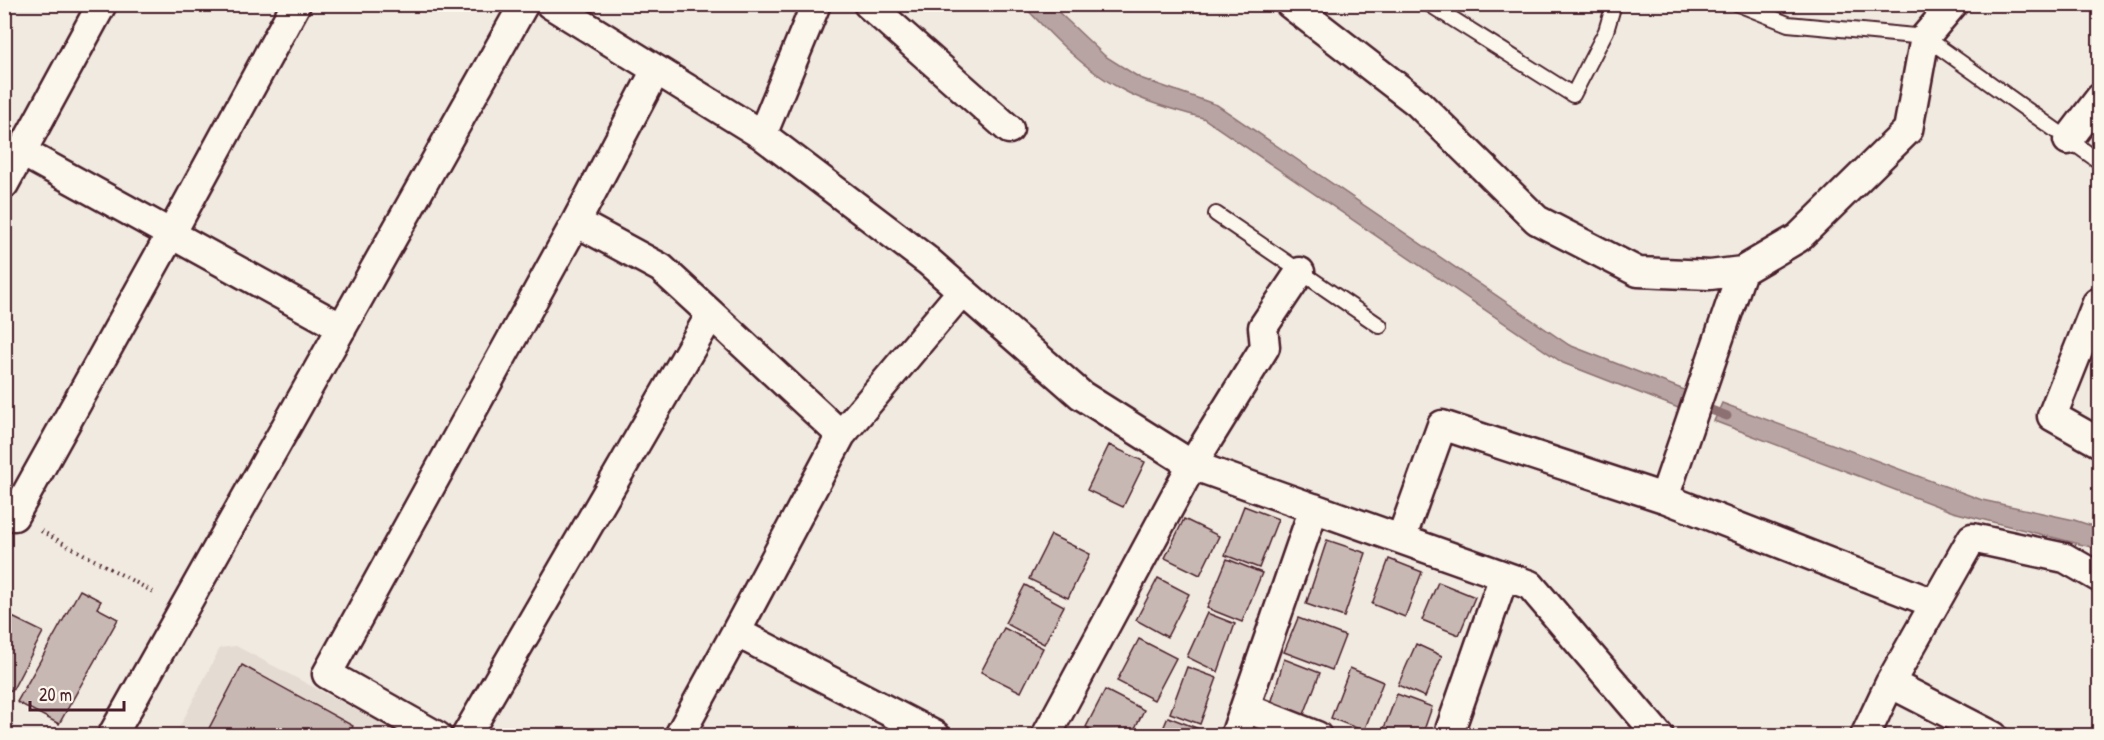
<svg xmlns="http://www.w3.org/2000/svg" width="2104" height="740" viewBox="0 0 2104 740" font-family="'Patrick Hand',sans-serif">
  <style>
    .built { fill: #e4dbd2 }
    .water { fill: #b8a4a2; stroke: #8c6f72; stroke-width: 1.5 }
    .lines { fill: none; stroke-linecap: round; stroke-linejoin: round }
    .stream { stroke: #8c6f72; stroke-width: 9 }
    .building { fill: #c8b8b3; stroke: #4a1f2b; stroke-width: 1.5 }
    .lane-casing { stroke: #4a1f2b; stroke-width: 18 }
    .street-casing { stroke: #4a1f2b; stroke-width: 33 }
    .path { stroke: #4a1f2b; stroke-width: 4; stroke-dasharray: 1.5 4.5; stroke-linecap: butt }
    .lane { stroke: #fbf7ec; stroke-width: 14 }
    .street { stroke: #fbf7ec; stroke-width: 28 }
  </style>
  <rect width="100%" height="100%" fill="#f0eae0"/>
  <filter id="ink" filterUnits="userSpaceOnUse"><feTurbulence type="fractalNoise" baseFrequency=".0167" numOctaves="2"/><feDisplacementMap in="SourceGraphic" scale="12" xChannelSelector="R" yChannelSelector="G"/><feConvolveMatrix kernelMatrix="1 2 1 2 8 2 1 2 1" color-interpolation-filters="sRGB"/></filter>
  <g filter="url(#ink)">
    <!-- built -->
    <path class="built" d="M236,646L403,735L175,736L220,648Z"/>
    <!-- water -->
    <path class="water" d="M1023,5H1051L1105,56L1140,78L1217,105L1569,345L1692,393L1686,411L1563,363L1203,118C1176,110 1146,103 1121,89C1082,68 1052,36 1023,5Z
      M1722,403L1982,500L2074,520L2099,528V549L1953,512L1714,421Z"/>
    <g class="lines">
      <!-- stream -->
      <path class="stream" d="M1698,405L1727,416"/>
    </g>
    <!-- building -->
    <path class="building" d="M1109,445L1145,462L1123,507L1087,490Z
      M1244,506L1278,519L1259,568L1225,555Z
      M1184,519L1219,536L1200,575L1165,558Z
      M1051,535L1090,554L1068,598L1029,579Z
      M1327,540L1366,553L1344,617L1306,604Z
      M1227,559L1262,573L1242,622L1207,608Z
      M1389,559L1422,572L1405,617L1372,604Z
      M1158,578L1189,594L1167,637L1136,620Z
      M1438,582L1475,597L1459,635L1422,620Z
      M1025,585L1064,606L1044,644L1005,623Z
      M80,590L101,601L97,608L118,619L59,724L17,702Z
      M4,613L43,632L12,691L4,687Z
      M1207,613L1235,624L1218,672L1187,657Z
      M1298,618L1345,636L1332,670L1284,652Z
      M1004,628L1043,648L1021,692L981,672Z
      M1139,639L1176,658L1154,700L1117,681Z
      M1416,644L1442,656L1425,697L1398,685Z
      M1284,659L1320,673L1303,717L1271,704Z
      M242,665L353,726L348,736H205Z
      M1187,667L1217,678L1200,724L1170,713Z
      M1350,668L1383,682L1364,731L1331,718Z
      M1105,690L1144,710L1131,736H1102L1086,727Z
      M1397,694L1432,707L1422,736H1381Z
      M1168,717L1199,729L1196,736H1160Z"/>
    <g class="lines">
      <!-- lane casing -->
      <g class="lane-casing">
        <path id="lane" d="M1429,4L1573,95L1606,31L1614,4
          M1738,4L1788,24L1925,37L2100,162
          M1216,214L1380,326"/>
      </g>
      <!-- street casing -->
      <g class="street-casing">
        <path id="street" d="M550,4L762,135L928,261L1081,395L1192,465L1530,585L1659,736
          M868,4L1009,129
          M1290,4L1418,103L1537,220L1638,272L1710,275L1742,271L1798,238L1908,130L1925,37L1953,4
          M762,135L816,4
          M2068,140L2100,98
          M22,152L342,328
          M4,184L102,4
          M576,222L656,70
          M2100,305L2097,303L2052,416L2100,443
          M1664,498L1933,603
          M4,511L14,516L171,234L296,4
          M1401,539L1442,425L1664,498L1742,271
          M736,632L936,736
          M1890,683L1993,736
          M1246,708L1317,736
          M112,736L524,4
          M437,736L327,674L576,222L661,268L711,314
          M466,736L711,314L841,435
          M679,736L736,632L841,435L962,291
          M1046,736L1192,465L1265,347L1263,327L1300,272
          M1235,736L1314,508
          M1448,736L1504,576
          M1865,736L1890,683L1972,538L2065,558L2100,578"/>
      </g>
      <!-- path -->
      <path class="path" d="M41,531L157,594"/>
      <!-- lane -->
      <use href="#lane" class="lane"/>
      <!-- street -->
      <use href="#street" class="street"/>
    </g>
  </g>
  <!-- margin -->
  <rect width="2104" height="740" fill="none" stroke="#fbf7ec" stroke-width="24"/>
  <rect x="12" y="12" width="2080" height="716" fill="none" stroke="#4a1f2b" stroke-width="2" filter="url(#ink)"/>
  <!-- scale -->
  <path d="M30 701v9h94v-9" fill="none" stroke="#4a1f2b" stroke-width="3"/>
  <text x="39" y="701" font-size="18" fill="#4a1f2b" stroke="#fbf7ec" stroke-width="4.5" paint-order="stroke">20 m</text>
</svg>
